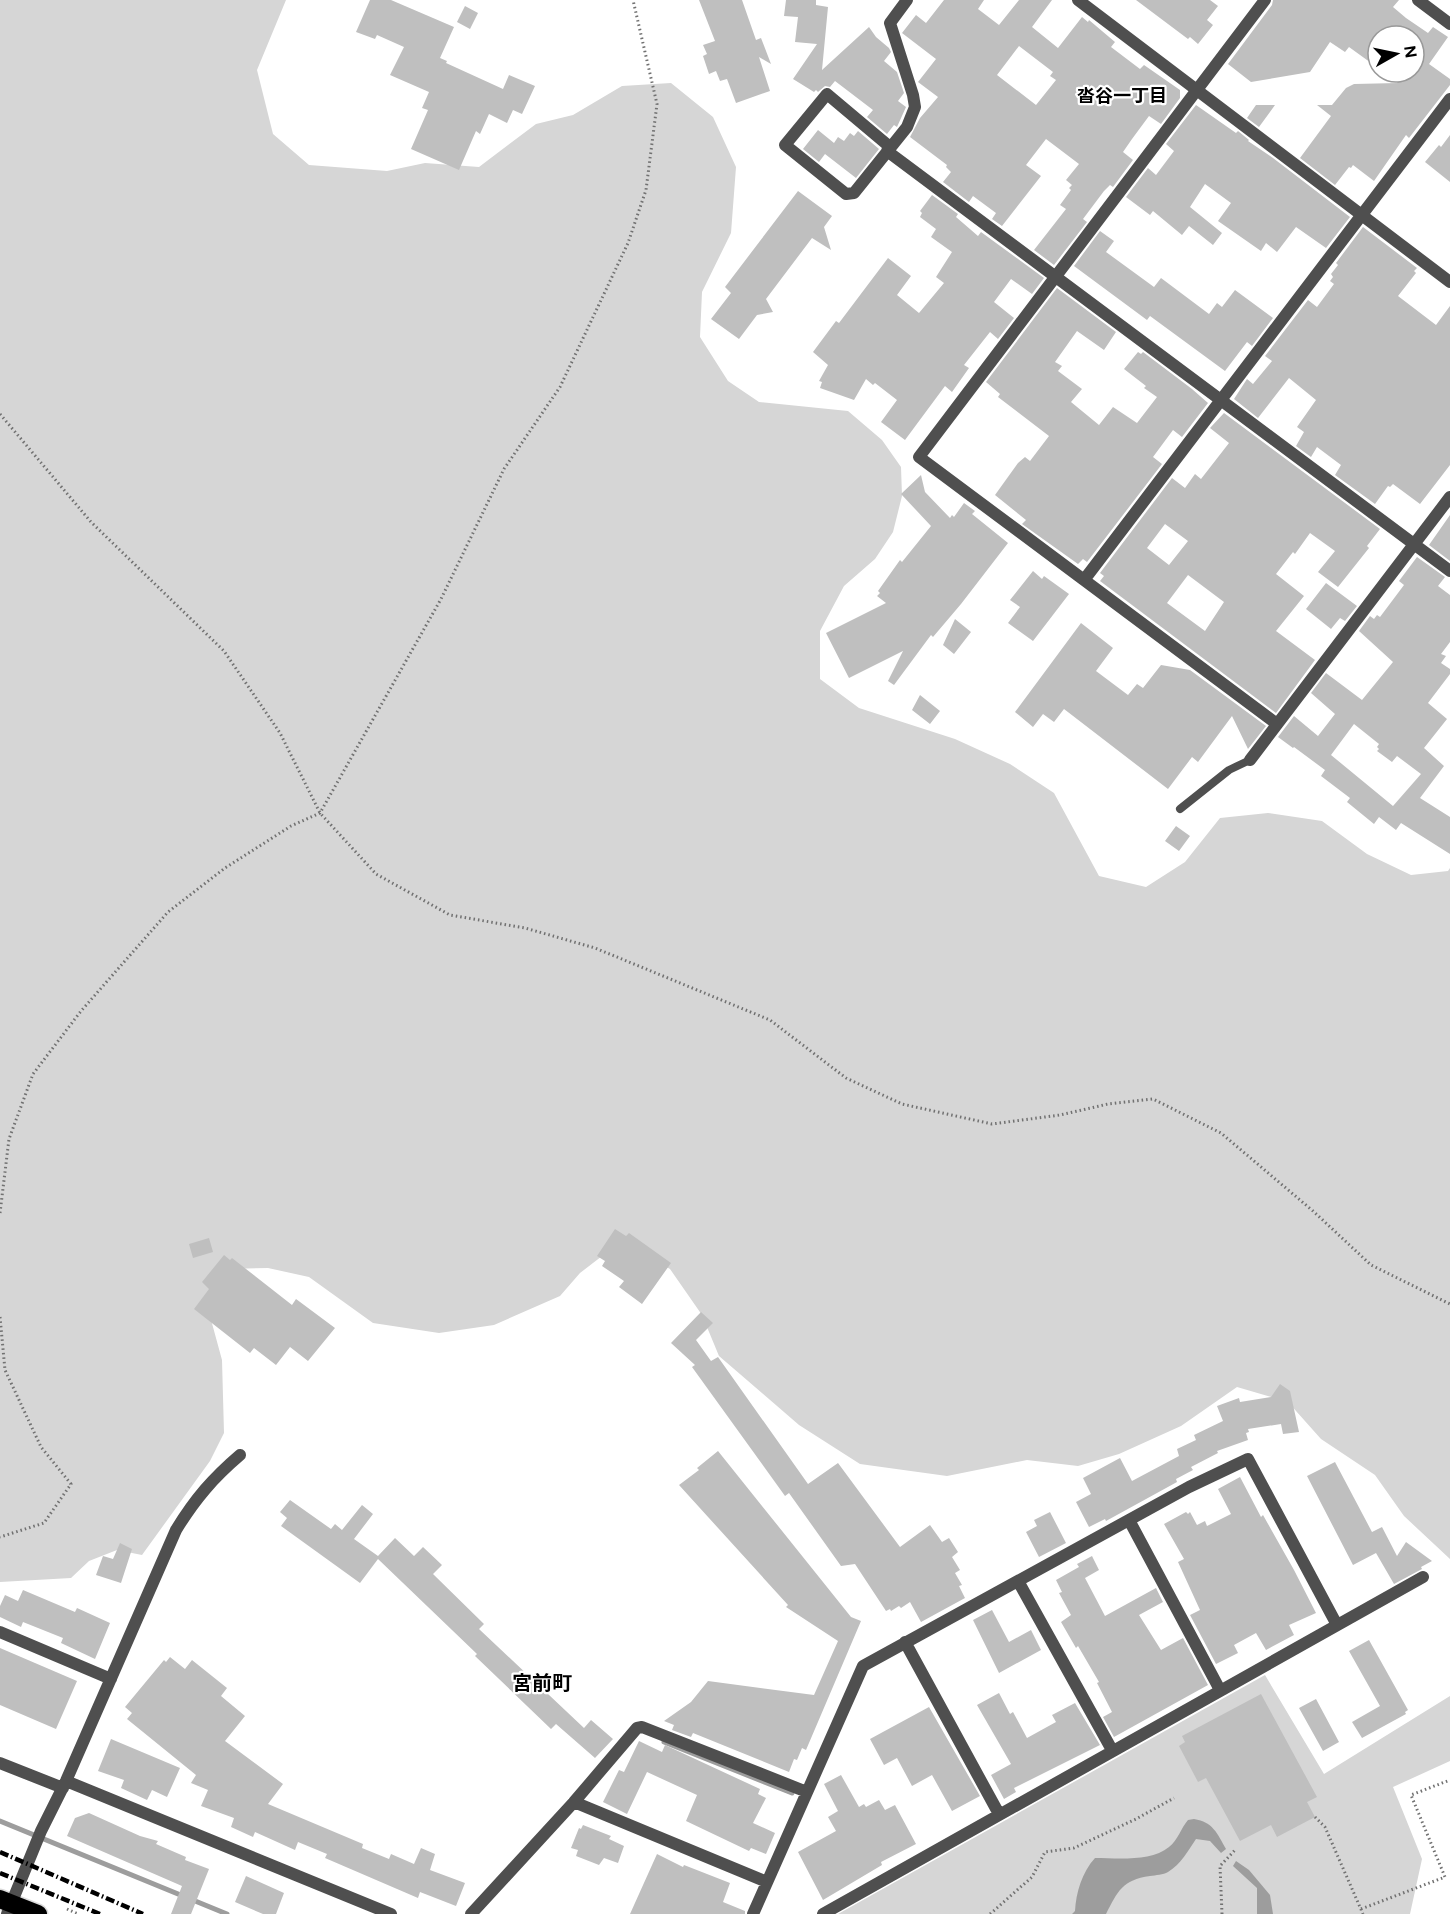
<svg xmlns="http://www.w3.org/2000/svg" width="1450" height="1914" viewBox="0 0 1450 1914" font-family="Figtree,'Noto Sans JP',sans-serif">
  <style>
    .green { fill: #d6d6d6 }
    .water { fill: #9d9d9d }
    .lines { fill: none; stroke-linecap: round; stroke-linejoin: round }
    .stream { stroke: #9d9d9d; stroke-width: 5 }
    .building { fill: #bfbfbf; fill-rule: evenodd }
    .highway-casing { stroke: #dbdbdb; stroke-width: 21 }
    .path { stroke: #717171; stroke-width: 3; stroke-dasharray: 1.5 3; stroke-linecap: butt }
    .lane { stroke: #4f4f4f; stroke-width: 8 }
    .street { stroke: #4f4f4f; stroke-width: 12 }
    .highway { stroke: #000; stroke-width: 18 }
    .rail { stroke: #000; stroke-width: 4.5; stroke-dasharray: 9 3 1.5 3; stroke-linecap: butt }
    .labels { text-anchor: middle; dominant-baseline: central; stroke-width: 4.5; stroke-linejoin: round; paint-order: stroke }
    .neighbourhood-label { font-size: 18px; font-weight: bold; fill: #000; stroke: #fff }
    .quarter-label { font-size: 20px; font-weight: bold; fill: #000; stroke: #fff }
  </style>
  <rect width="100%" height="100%" fill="#fff"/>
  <!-- green -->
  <path class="green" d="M0,0H286L257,70L273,134L309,165L387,171L425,163L479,167L536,124L573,115L622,86L671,83L713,117L736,167L731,233L702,292L700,337L728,381L759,402L848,411L882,440L901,467L902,496L893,532L875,559L844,586L820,631V679L859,708L955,739L1010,764L1054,793L1099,876L1146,887L1185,862L1220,818L1268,813L1322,821L1367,854L1411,875L1448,871L1450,868V1559L1404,1516L1375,1475L1321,1439L1288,1402L1237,1387L1181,1426L1119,1454L1078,1466L1027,1460L947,1476L860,1464L799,1425L719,1356L702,1315L670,1269L635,1250L606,1253L580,1273L560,1296L494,1325L439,1333L373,1323L309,1277L268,1268L226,1269L207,1305L222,1360L224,1433L210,1461L142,1555L117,1550L89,1561L71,1578L0,1582Z
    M1265,1675L1324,1774L1450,1696V1761L1393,1787L1422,1859L1410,1914H838Z"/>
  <!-- water -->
  <path class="water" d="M1194,1819C1213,1822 1217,1833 1226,1849L1221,1853L1210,1841L1196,1839C1188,1851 1181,1864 1168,1872C1163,1875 1156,1875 1150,1876C1122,1880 1118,1891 1106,1914H1072L1075,1911C1076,1893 1082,1872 1095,1858C1117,1858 1151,1862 1169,1847C1178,1840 1181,1828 1188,1820Z
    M1236,1861L1249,1870L1270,1895L1273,1914H1257V1888L1233,1866Z"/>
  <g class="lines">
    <!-- stream -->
    <path class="stream" d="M664,1742L792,1793
      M0,1821L227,1914"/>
  </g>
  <!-- building -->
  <path class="building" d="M370,0H391L454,27L440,58L447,61L446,63L503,89L509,75L535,86L522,114L513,110L507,123L489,114L480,134L476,131L459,170L411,149L428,110L422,108L429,92L390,75L404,47L377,35L375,39L356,32Z
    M699,0H742L756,40L761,38L771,64L759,57L770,91L736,103L727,79L720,81L716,71L709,74L703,56L707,54L703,45L715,41Z
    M786,0H816V5L828,7L822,70L869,27L876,37L889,48L891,52L884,61L897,72L904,93L898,101L906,107L897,127L894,125L887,134L867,117L873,110L835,81L830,87L825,86L818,92L816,90L814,92L793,79L817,44L795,42L798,17L784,16Z
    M944,0H984L978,9L999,25L1019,0H1052L1032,27L1058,48L1082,17L1088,22L1089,20L1115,42L1111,47L1140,69L1144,65L1180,90V98L1161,124L1149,116L1132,139L1123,152L1133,160L1113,187L1110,185L1104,191L1083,219L1087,222L1054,265L1034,250L1066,209L1060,205L1071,190L1069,188L1072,185L1066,180L1079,164L1046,139L1026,165L1041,176L1002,226L992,219L996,213L973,196L969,202L943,182L951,172L946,167L947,165L910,137L920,118L938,97L918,82L936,59L902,33L916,15L926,23ZM1019,46L1053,72L1050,76L1056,80L1036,105L997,75Z
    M1136,0H1210L1218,6L1207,20L1213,25L1198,44L1190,37L1188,39Z
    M1273,0H1399L1393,7L1406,18L1428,33L1433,27L1448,37L1429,64L1450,79V85L1409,138L1406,135L1374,181L1353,165L1351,168L1349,167L1335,185L1300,158L1331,116L1317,105H1332L1346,88L1354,84L1398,83L1390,77L1414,73V36H1378V68L1349,47L1345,52L1330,42L1310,72L1251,82L1228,64L1272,5Z
    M465,6L478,13L470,29L457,22Z
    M1196,105L1236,133L1238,131L1249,140L1248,141L1273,158L1350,217L1326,248L1296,227L1277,252L1266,243L1261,251L1218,221L1231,203L1205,184L1190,207L1222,233L1213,245L1189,226L1182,235L1153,211L1150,215L1126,197L1148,168L1156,175L1174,151L1166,144Z
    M1256,105H1275L1259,127L1247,118Z
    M818,130L834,143L838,137L844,141L850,133L854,136L858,131L879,149L856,178L825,154L819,162L803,149Z
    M1450,135V182L1425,162L1439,145L1441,147Z
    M798,191L832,216L824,227L831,250L812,238L766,299L773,312L757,315L739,339L711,319L731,293L725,287Z
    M932,195L958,214L956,217L978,236L981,232L1044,278L1032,294L1011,279L994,302L1014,318L998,339L990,332L964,365L969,368L952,392L945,386L905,440L881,422L897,400L875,383L873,385L866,379L854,400L820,388L822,382L819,381L828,365L813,352L836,321L839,323L888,258L911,276L897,295L919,313L944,283L936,277L952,252L931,237L936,229L920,217L922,213L920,211Z
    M1363,227L1417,268L1414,271L1416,273L1398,296L1436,325L1450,306V465L1420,504L1393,484L1390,487L1388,486L1375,504L1335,475L1341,465L1317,447L1311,457L1296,446L1304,432L1297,427L1316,400L1289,378L1258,418L1234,399L1247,379L1253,384L1272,361L1265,356L1308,300L1317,307L1334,284L1330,281L1333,277L1331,274L1338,265L1336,263Z
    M1100,231L1114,241L1106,252L1154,287L1161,278L1209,314L1217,303L1222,307L1235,290L1273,318L1252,346L1247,342L1225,371L1150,316L1147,320L1074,266Z
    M1057,288L1116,332L1104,350L1077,331L1055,362L1062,366L1058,371L1082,389L1071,402L1099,425L1113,407L1137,423L1157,397L1144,388L1146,386L1124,369L1138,352L1141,354L1143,352L1192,389L1208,403L1182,437L1173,430L1153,457L1162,464L1087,562L1083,559L1078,564L1022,524L1026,520L995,495L1018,463L1025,457L1030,461L1049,436L998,397L1000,394L986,382Z
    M1224,413L1380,529L1367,546L1369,548L1338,587L1318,572L1335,551L1310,533L1295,554L1293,552L1276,574L1304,596L1276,631L1315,660L1276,713L1100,581L1104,576L1100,573L1172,478L1185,488L1195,474L1201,479L1229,443L1210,428ZM1165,524L1188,541L1169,565L1147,548ZM1188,575L1224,602L1205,631L1167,603Z
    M921,475L925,492L950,518L952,515L954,517L964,503L975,511L972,514L1008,543L961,604L933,637L931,635L894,685L888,681L903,651L849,678L826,633L886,603L877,596L880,593L878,591L900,560L902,562L931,526L901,494Z
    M1450,515V561L1429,545Z
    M1417,557L1445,577L1438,586L1450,595V642L1441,654L1446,656L1441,663L1450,669V674L1428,703L1447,719L1424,748L1444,766L1420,798L1450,817V854L1401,823L1396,830L1379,817L1374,824L1347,802L1350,798L1321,776L1325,770L1294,747L1293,748L1278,737L1294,716L1318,736L1335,714L1311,693L1326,673L1362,700L1393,662L1359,631L1370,616L1374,619L1377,615L1380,617L1404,585L1399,581ZM1354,724L1379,744L1377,747L1379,749L1377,751L1392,762L1397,756L1421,774L1393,806L1331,755Z
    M1033,571L1042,579L1044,576L1069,594L1033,641L1008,623L1020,607L1010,600Z
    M1326,583L1357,606L1345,621L1340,618L1331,629L1306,609Z
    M955,619L971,632L954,654L943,645Z
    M1081,623L1113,648L1096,671L1128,695L1137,684L1143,688L1161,665L1190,670L1266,726L1248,749L1232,716L1198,762L1192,757L1168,789L1064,709L1054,722L1043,714L1033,727L1015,712Z
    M920,695L940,711L930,724L912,710Z
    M1176,826L1190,836L1179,851L1165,841Z
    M615,1229L626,1236L629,1233L671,1263L642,1304L619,1287L624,1281L602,1266L605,1261L597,1256Z
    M209,1238L213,1252L193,1258L189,1244Z
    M224,1255L230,1260L232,1258L292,1305L296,1299L335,1328L308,1361L290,1347L276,1365L254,1348L250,1353L194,1309L209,1289L202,1282Z
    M701,1312L713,1323L696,1340L711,1361L718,1357L808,1484L838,1463L900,1547L930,1525L942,1542L949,1538L958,1552L952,1557L960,1570L955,1573L962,1585L959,1586L965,1598L921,1622L910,1602L901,1608L899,1606L891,1611L890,1609L886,1611L855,1564L841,1566L789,1493L785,1496L692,1367L695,1365L671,1343Z
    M1280,1384L1290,1391L1299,1432L1283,1434L1281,1424L1248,1429L1249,1432L1246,1433L1248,1440L1217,1451L1218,1453L1191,1467L1193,1470L1176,1479L1177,1482L1106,1521L1105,1519L1089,1527L1076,1502L1091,1494L1083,1478L1120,1458L1132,1481L1179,1456L1177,1449L1196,1440L1194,1435L1223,1421L1217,1406L1239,1398L1240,1402L1271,1397Z
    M718,1451L851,1617L861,1621L806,1750L802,1748L797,1760L794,1759L789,1772L693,1733L691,1737L672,1730L674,1725L664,1721L691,1702L708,1681L814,1695L838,1641L786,1607L788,1605L679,1485L699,1470L697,1468Z
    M1335,1462L1372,1532L1382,1527L1397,1556L1406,1542L1432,1561L1421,1567L1422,1569L1394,1584L1376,1553L1353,1565L1307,1476Z
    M1240,1477L1261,1517L1263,1515L1294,1570L1316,1613L1289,1625L1294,1635L1266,1650L1256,1633L1234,1645L1238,1653L1216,1664L1190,1615L1200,1610L1178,1562L1184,1559L1164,1524L1186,1512L1188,1514L1190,1512L1197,1525L1205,1521L1207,1526L1231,1514L1218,1489Z
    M290,1500L331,1529L335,1524L342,1530L362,1505L373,1514L354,1539L378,1556L395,1538L414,1556L423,1547L442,1565L433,1574L484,1624L479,1629L584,1728L591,1720L613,1739L595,1758L556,1724L551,1729L475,1656L477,1654L378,1559L360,1583L281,1526L287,1518L280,1512Z
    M1050,1512L1066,1543L1039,1557L1026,1532L1037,1526L1034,1520Z
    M120,1543L132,1549L121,1583L96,1575L103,1556L113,1559Z
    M1092,1556L1099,1570L1085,1578L1105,1616L1156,1588L1163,1602L1139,1615L1161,1650L1183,1638L1208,1685L1114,1737L1103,1717L1112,1712L1097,1683L1099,1682L1078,1646L1076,1648L1061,1622L1071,1615L1059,1593L1062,1592L1056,1580L1079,1567L1077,1564Z
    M23,1590L75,1612L77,1608L110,1623L95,1659L61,1643L63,1638L23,1622L21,1627L0,1617V1606L5,1595L18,1601Z
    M992,1610L1009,1642L1031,1630L1041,1650L999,1673L973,1620Z
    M1369,1640L1408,1710L1405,1712L1406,1714L1362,1738L1352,1722L1380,1706L1349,1651Z
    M0,1648L77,1681L56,1729L0,1705Z
    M170,1657L185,1669L192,1660L227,1688L221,1696L245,1716L225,1741L283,1784L268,1804L363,1844L362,1848L389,1859L391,1854L414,1864L421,1848L435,1854L430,1870L465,1883L456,1906L420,1892L418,1898L325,1858L327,1854L298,1842L295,1850L255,1832L253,1837L231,1827L234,1818L201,1806L208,1790L191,1783L196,1775L127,1719L132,1713L125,1707L164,1660L166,1662Z
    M999,1693L1010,1714L1013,1712L1027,1738L1056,1722L1052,1715L1075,1703L1100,1745L1014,1788L1016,1792L1004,1799L991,1775L1011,1764L977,1705Z
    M1261,1694L1317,1797L1307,1802L1315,1817L1277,1837L1271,1825L1240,1841L1206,1778L1198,1782L1179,1746L1185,1742L1182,1736Z
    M1316,1699L1339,1742L1323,1751L1299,1708Z
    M929,1707L980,1796L952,1811L932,1775L912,1786L897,1758L884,1765L870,1739Z
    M111,1739L180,1768L167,1797L152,1790L147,1800L121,1788L124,1780L98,1771Z
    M639,1741L662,1752L665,1745L760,1789L758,1794L766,1798L753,1823L775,1833L766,1854L751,1848L749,1851L686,1821L697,1795L647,1772L627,1814L603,1802L619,1770L624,1772Z
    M841,1775L859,1807L864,1804L866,1807L879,1800L885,1810L895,1805L916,1844L881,1862L882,1865L823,1900L798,1852L836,1831L828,1817L838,1811L824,1784Z
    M89,1813L140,1836L158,1841L156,1844L186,1857L185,1860L209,1869L191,1914H171L182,1886L67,1836L75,1818Z
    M583,1825L611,1836L609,1839L624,1846L618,1863L604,1858L599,1865L576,1856L578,1850L571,1848L579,1828L581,1829Z
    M657,1854L683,1867L684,1865L730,1883L723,1902L745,1911V1914H630Z
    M246,1876L284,1893L276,1914H263L235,1902Z"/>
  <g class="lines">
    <!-- highway casing -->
    <g class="highway-casing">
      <path id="highway" d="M0,1899L38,1914"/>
    </g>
    <!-- path -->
    <path class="path" d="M0,414L91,522L224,651L280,733L320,813L376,874L450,915L525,928L595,948L770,1020L846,1078L902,1104L992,1124L1060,1115L1108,1104L1153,1099L1221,1133L1313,1211L1371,1265L1450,1304
      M0,1213L9,1139L33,1074L81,1011L168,912L225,868L291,826L320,813L441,599L504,469L560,387L628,243L646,190L657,104L633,0
      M0,1317L5,1370L41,1447L71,1484L44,1523L0,1537
      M1315,1817L1325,1827L1363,1914
      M67,1909L78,1914
      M1361,1909L1445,1877L1411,1795L1450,1780
      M990,1914L1032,1877L1045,1852L1074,1848L1136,1819L1174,1798
      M1222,1914L1220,1866L1236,1849"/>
    <!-- lane -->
    <path class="lane" d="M1180,809L1229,770L1250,760"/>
    <!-- street -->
    <path class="street" d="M1078,0L1450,282
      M1265,0L919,457L1277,724
      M1418,0L1450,24
      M890,147L827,94L785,145L846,194L854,193L907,127L915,107L913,95L890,23L907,0
      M887,151L1450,571
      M1084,580L1450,99
      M1250,760L1450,497
      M1129,1520L1220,1690
      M1018,1581L1112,1750
      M0,1632L111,1679
      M905,1642L999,1814
      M0,1763L63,1788
      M66,1781L391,1914
      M574,1802L637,1728L642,1727L807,1792
      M7,1914L41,1831L66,1781L176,1530C195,1499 213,1478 240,1455
      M471,1914L574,1802L767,1882
      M753,1914L863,1666L1189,1487L1248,1459L1337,1625
      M823,1914L1423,1577"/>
    <!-- highway -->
    <use href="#highway" class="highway"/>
    <!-- rail -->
    <path class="rail" d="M0,1852L143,1914
      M0,1873L100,1914"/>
  </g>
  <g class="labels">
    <!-- neighbourhood labels -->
    <g class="neighbourhood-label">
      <text x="1122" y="96">沓谷一丁目</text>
    </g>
    <!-- quarter labels -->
    <g class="quarter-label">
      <text x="542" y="1683">宮前町</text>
    </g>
  </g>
  <!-- north arrow -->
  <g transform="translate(1396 54) rotate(81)"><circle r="28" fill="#ffffff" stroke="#999999" stroke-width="1.5"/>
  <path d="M0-4.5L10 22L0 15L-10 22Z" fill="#000000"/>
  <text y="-9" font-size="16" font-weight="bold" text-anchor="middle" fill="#000000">N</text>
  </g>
</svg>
